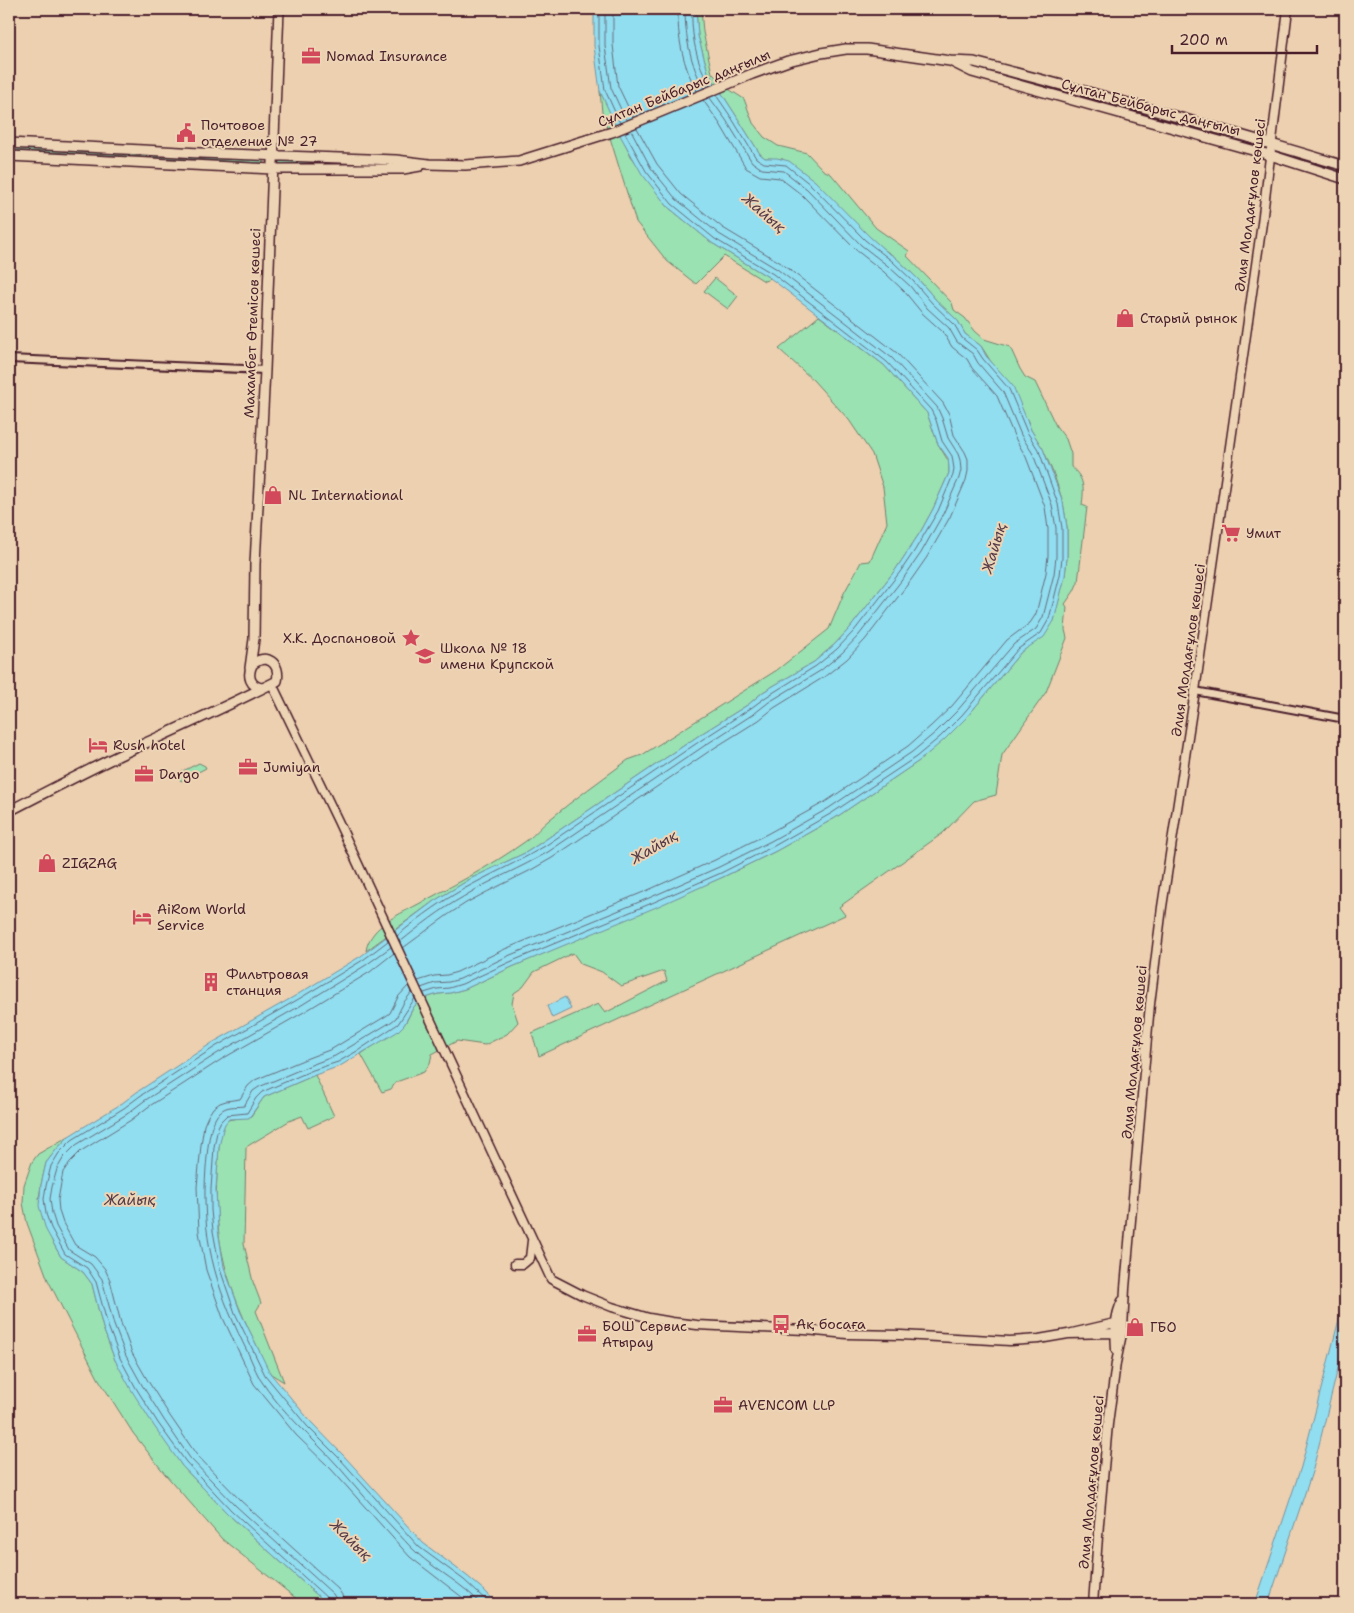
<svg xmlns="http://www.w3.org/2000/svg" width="1354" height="1613" viewBox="0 0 1354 1613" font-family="'Shantell Sans',sans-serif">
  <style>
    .green { fill: #9ae2b1; stroke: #72806e }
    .water { fill: #91def0; stroke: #7592a1 }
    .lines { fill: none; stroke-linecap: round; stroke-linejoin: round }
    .shore { stroke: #666b7a; stroke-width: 1 }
    .tertiary-casing { stroke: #4a1f2b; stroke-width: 10 }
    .secondary-casing { stroke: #4a1f2b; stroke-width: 11 }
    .primary-casing { stroke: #4a1f2b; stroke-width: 12 }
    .tertiary { stroke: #edd4b5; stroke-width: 6 }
    .secondary { stroke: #edd4b5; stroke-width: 8 }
    .primary { stroke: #edd4b5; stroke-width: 9 }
    .labels { text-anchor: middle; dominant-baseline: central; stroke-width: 4; stroke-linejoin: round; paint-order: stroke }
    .poi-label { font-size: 14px; fill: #4a1f2b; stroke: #edd4b5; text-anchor: start }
    .street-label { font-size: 14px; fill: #4a1f2b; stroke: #edd4b5 }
    .water-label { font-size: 15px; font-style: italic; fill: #553c49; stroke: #edd4b5 }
  </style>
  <rect width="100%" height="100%" fill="#ecd0b0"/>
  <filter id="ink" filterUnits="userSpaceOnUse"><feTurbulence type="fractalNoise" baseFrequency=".02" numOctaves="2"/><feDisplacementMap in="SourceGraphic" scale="10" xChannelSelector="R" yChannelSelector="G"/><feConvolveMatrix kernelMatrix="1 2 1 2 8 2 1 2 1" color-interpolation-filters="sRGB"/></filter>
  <g filter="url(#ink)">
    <!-- green -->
    <path class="green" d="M696,9H701L703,32L712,73L727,88L744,99L753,123L764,137L778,146L807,153L823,170L831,174L876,228L909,251L907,256L952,303L954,310L965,318L975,331L984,339L1010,347L1020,369L1025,377L1035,382L1056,426L1066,439L1071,454V467C1085,478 1084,489 1082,505L1087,507L1078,582L1074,591L1065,604L1067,607L1065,630L1067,638L1046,692L1002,755L996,795L974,801L943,833L839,907L845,915L539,1056L532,1033L598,1004L605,1013L667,981L664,971L621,986L602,972L581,964L573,953L534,972L523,987L514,993L512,1004L518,1022L507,1034L485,1045L457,1041L432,1054L430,1063L424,1072L396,1082L391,1089L382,1092L361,1054L401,1028L406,1022L413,1008L418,1002L422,999L438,994L450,993L465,989L512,967L723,877L776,851L835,818L919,761L943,740L966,718L1021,652L1054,621L1056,611L1065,576L1067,558V527L1063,502L1054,475L1043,449L1031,430L1027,419L981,346L965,334L958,321L936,300L918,279L895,257L879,246L847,215L783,159L765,158L760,154L735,114L708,72L698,36Z
      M600,91L631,156L668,207L712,243L770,278L768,280L764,281L724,256L696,284L667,261L636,222L602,112Z
      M9,146L263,158V163L9,150Z
      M279,160L363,162V166L279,164Z
      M715,278L738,296L728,309L704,291Z
      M819,316L884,365L927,413L938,444L949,462V473L933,509L921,531L896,569L850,628L834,645L814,662L763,692L749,704L701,734L542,842L527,852L472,878L434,901L366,951C369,929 393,917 411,908C450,887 490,867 526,841C535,835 541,826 549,820C574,799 601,780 628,760L642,755L777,670L829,629L844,593L861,562L870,561L887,523L883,487L872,454L849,420L813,380L779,349Z
      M199,763L205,766L206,768L181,781L177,774Z
      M315,1075L334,1116L308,1128L302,1116L289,1121L246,1147L244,1244L253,1282L261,1303L256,1311L284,1382C280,1379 275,1377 271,1374C265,1368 259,1349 254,1340C223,1277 212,1231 218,1160C219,1148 219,1131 227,1120L251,1116L264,1097Z
      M69,1136L56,1150L46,1163L41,1185L39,1199L52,1241L61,1257L83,1272L92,1284L103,1328L115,1360L182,1466L228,1514L327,1604H303L222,1539L165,1474L133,1433L98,1378L48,1280L27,1223L23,1203L24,1185L32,1162L38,1154Z"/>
    <!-- water -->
    <path class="water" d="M594,9H696L698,36L708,72L735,114L760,154L765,158H777L789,161L815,181L869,236L887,252L895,257L918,279L936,300L958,321L965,334L981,346L986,356L1013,386L1031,430L1043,449L1063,502L1067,527V558L1065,576L1054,621L1044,637L1021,652L966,718L944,740L919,761L835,818L776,851L723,877L654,908L512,967L465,989L450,993L438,994L422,999L418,1002L413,1008L404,1025L397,1032L340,1066L315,1075L264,1097L249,1118L229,1119L225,1124L223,1129L219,1147L216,1189L218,1230L224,1267L240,1311L270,1373L311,1422L344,1456L423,1543L467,1576L485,1591L497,1604H327L228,1514L182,1466L154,1426L132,1391L115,1360L103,1328L92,1284L83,1272L61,1257L46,1230L39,1206L41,1185L46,1163L56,1150L69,1136L121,1104L137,1092L212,1043L295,996L361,956L434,901L472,878L527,852L542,842L701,734L749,704L763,692L814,662L834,645L850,628L896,569L921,531L933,509L949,473V468L948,458L938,444L927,413L884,365L770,278L712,243L668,207L642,174L621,137L600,91L594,46Z
      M565,997L571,1009L552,1018L547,1006Z
      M1345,1296V1340L1313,1469L1268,1604H1255L1301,1467Z"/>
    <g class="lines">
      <!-- shore -->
      <path class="shore" d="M599,9V46L605,90L620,123
        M605,9V46L611,88L626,120
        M613,9V45L618,86L633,117
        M678,9C677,36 683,67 697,91
        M685,9C685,35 690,65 704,88
        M692,9C691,34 696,63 710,85
        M397,936C421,916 446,898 473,884C497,871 522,860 545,846L703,739L751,708L766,697L816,666L837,649L854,631L900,572L915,550L938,511L953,475L954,469L952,456L942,441L936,420L931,410L887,362L773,274L715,239L672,204L646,171L625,133
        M400,942C420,926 440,910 463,897C490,880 521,868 548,852L707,744L755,713L769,702L820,671L842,653L859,635L905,576L921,553L943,514L959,478L961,470L960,460L958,454L948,438L942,418L937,407L892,358L777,269L719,234L676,199L651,168L631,130
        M403,948C424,933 443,917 466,903C494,887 525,875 552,858L711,750L759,720L774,708L824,677L847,659L865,640L911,580L927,557L950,517L966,480L968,471V459L965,452L954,435L949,414L943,403L897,353L781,263L723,228L681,194L657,164L637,128
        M418,981L434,976L447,975L457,972L505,949L646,891L715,860L767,834L825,802L908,746L931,726L952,706L1007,640L1030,623L1036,614L1046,573L1048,556V529L1045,507L1026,457L1015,438L997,396L972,368L967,359L952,347L943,332L922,313L904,291L884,272L856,250L802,195L780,178L760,176L746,168L720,124L703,100
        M409,985L398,997L390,1013L386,1016L332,1049L308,1058L255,1080L248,1086L240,1099L226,1101L220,1103L213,1108L208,1116L204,1125L201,1145L197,1187L199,1232L206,1270L223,1318L254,1384L296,1435L331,1469L410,1557L471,1604
        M421,988L435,983L449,982L460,979L508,956L649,898L719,867L771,841L829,808L912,752L936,732L957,711L1014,644L1036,629L1043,617L1054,574L1056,557V528L1052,505L1033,454L1021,435L1003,392L978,363L973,354L957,342L949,328L927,308L910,286L888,266L861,245L807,189L784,171L762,169L752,162L726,120L710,98
        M412,992L404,1002L396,1018L391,1022L335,1056L311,1065L259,1087L253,1091L244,1106C238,1107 231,1106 226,1108C208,1115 208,1151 206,1167C201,1236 214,1283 244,1345C250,1356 254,1368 260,1379C280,1411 313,1438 338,1466C356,1487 374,1508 393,1528C401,1536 408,1545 417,1553C437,1571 463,1584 481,1604
        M424,993L437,989L449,988L462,984L510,962L652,903L721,873L774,846L832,813L916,757L940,737L962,715L1018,649L1041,633L1049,619L1060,575L1062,558V528L1058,504L1039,451L1027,432L1009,389L983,359L977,350L962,338L954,324L932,303L914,282L892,261L865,240L811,185L786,165L764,163L756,158L731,117L716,95
        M415,998L398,1024L359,1050L338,1062L313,1070L262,1092L256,1098L247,1113L227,1115L221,1121L218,1127L214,1147L211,1189V1210L213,1231L220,1269L235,1313L265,1375L307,1426L341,1460L419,1547L464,1580L490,1604
        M330,1604L328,1599L231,1510L186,1462L158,1423L136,1388L120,1358L108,1326L96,1282L87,1268L65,1254L51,1228L46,1214L44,1199L46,1186L51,1166L59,1153L72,1140L124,1108L140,1096L215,1047L297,1000L363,960L388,941
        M336,1604V1599L333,1594L236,1506L190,1458L164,1420L142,1385L126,1356L114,1325L102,1279L91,1264L69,1250L56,1226L52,1213L50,1199L52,1187L57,1169L64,1157L76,1145L127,1114L144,1101L218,1053L300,1006L366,965L391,947
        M344,1604L342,1595L338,1589L241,1501L196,1454L170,1416L148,1381L132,1353L121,1323L110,1280L105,1269L95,1257L75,1245L63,1223L59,1211L58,1200L63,1172L70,1162L81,1151L131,1120L148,1107L222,1059L304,1012L370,972L394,953"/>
      <!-- tertiary casing -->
      <g class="tertiary-casing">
        <path id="tertiary" d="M9,359L265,370
          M1195,691L1345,719"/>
      </g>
      <!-- secondary casing -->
      <g class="secondary-casing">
        <path id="secondary" d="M272,684L338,821L551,1279L582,1295L612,1307L649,1318L672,1322L697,1325L805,1330L847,1334L901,1335L1010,1341L1039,1339L1068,1334L1115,1323L1120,1324L1123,1329L1120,1332L1115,1333L1068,1334
          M515,1264H523L530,1258L532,1241
          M1116,1350C1115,1332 1114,1317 1122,1301
          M1093,1604L1099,1523L1108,1424L1116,1363L1123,1329L1125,1288L1150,1004L1162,907L1195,691L1262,223L1288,9"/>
      </g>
      <!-- primary casing -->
      <g class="primary-casing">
        <path id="primary" d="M952,62L972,72L1270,155L1345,179
          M9,143L200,153L396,160L429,164L465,165L519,161L612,132L752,74L788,61L821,53L846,49H867L950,61L974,62C1099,94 1222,129 1345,166
          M9,156L272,169H403L420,166
          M250,668L254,639L255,564L265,370L279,9
          M9,811C46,792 84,772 122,754C174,730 226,707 277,681C281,663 266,652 252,665C247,676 250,687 263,688"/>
      </g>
      <!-- tertiary -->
      <use href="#tertiary" class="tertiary"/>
      <!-- secondary -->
      <use href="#secondary" class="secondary"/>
      <!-- primary -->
      <use href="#primary" class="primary"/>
    </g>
  </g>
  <!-- icons -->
  <defs>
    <g id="office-bare" transform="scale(1.5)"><path d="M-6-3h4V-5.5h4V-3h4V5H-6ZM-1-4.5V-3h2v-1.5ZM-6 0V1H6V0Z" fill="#d1495b" stroke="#edd4b5" stroke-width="2.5" paint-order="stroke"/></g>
    <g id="civic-bare" transform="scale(1.5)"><path d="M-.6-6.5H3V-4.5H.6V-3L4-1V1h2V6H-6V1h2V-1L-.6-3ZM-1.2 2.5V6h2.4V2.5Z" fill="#d1495b" stroke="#edd4b5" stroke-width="2.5" paint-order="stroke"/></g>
    <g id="shop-bare" transform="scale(1.5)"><path d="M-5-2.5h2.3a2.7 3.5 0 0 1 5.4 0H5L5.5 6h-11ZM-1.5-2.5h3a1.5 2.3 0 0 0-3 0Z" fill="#d1495b" stroke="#edd4b5" stroke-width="2.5" paint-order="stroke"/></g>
    <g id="supermarket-bare" transform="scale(1.5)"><path d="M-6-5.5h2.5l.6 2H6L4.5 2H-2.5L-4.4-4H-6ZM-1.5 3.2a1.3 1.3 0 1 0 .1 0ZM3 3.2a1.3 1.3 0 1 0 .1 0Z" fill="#d1495b" stroke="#edd4b5" stroke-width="2.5" paint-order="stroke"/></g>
    <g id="sight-bare" transform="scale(1.5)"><path d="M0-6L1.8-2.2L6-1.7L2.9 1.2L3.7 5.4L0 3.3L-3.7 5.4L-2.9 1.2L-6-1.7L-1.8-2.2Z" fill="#d1495b" stroke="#edd4b5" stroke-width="2.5" paint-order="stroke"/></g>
    <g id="school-bare" transform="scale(1.5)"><path d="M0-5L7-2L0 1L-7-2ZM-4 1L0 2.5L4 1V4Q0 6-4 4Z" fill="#d1495b" stroke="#edd4b5" stroke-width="2.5" paint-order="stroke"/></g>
    <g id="hotel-bare" transform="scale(1.5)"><path d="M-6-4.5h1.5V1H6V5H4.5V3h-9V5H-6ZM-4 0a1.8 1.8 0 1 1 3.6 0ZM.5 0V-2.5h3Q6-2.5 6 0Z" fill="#d1495b" stroke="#edd4b5" stroke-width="2.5" paint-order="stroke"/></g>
    <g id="building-bare" transform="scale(1.5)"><path d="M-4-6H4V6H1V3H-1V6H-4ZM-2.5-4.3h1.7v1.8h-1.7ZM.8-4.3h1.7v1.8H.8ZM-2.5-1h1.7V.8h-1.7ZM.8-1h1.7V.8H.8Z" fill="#d1495b" stroke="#edd4b5" stroke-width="2.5" paint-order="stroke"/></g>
    <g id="bus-bare" transform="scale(1.5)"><path d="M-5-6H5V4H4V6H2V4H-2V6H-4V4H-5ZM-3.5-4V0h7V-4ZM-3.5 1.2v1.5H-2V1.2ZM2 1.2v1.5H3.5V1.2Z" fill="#d1495b" stroke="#edd4b5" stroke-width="2.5" paint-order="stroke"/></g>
  </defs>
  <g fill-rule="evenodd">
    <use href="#office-bare" x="311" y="56"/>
    <use href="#civic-bare" x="186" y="133"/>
    <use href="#shop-bare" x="1125" y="318"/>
    <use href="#shop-bare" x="273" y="495"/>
    <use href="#supermarket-bare" x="1231" y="533"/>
    <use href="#sight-bare" x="411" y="638"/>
    <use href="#school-bare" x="425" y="656"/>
    <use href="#hotel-bare" x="98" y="745"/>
    <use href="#office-bare" x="248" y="767"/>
    <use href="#office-bare" x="144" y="774"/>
    <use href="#shop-bare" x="47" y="863"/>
    <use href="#hotel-bare" x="142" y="917"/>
    <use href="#building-bare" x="211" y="982"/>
    <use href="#bus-bare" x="781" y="1324"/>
    <use href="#shop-bare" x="1135" y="1327"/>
    <use href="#office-bare" x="587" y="1334"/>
    <use href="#office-bare" x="723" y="1405"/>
  </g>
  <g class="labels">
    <!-- poi labels -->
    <g class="poi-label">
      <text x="326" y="56">Nomad Insurance</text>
      <text x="201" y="125">Почтовое<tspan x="201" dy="16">отделение № 27</tspan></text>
      <text x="1140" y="318">Старый рынок</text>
      <text x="288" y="495">NL International</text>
      <text x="1246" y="533">Умит</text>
      <text x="396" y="638" text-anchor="end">Х.К. Доспановой</text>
      <text x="440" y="648">Школа № 18<tspan x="440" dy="16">имени Крупской</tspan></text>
      <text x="113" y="745">Rush hotel</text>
      <text x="263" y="767">Jumiyan</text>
      <text x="159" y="774">Dargo</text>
      <text x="62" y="863">ZIGZAG</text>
      <text x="157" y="909">AiRom World<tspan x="157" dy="16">Service</tspan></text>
      <text x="226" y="974">Фильтровая<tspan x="226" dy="16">станция</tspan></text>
      <text x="796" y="1324">Ақ босаға</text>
      <text x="602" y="1326">БОШ Сервис<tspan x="602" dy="16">Атырау</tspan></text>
      <text x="1150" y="1327">ГБО</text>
      <text x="738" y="1405">AVENCOM LLP</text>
    </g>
    <!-- street labels -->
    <g class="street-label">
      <text transform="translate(684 88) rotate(-22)">Сұлтан Бейбарыс даңғылы</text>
      <text transform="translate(1151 107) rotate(15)">Сұлтан Бейбарыс даңғылы</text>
      <text transform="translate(1250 205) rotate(-83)">Әлия Молдағұлов көшесі</text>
      <text transform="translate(252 323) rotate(-88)">Махамбет Өтемісов көшесі</text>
      <text transform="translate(1188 650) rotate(-82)">Әлия Молдағұлов көшесі</text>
      <text transform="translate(1134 1052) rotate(-85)">Әлия Молдағұлов көшесі</text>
      <text transform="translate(1091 1482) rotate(-85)">Әлия Молдағұлов көшесі</text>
    </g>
    <!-- water labels -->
    <g class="water-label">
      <text transform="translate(764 213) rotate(41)">Жайық</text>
      <text transform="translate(994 548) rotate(-73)">Жайық</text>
      <text transform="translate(654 847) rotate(-30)">Жайық</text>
      <text x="130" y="1200">Жайық</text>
      <text transform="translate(351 1540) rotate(45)">Жайық</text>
    </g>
  </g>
  <!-- margin -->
  <rect width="1354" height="1613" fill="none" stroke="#edd4b5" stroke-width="30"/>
  <rect x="15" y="15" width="1324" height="1583" fill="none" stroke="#4a1f2b" stroke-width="2" filter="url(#ink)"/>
  <!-- scale -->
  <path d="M1172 45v8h145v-8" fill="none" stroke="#4a1f2b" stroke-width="2.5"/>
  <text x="1179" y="45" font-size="15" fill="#4a1f2b" stroke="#edd4b5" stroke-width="4" paint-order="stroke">200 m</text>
</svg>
